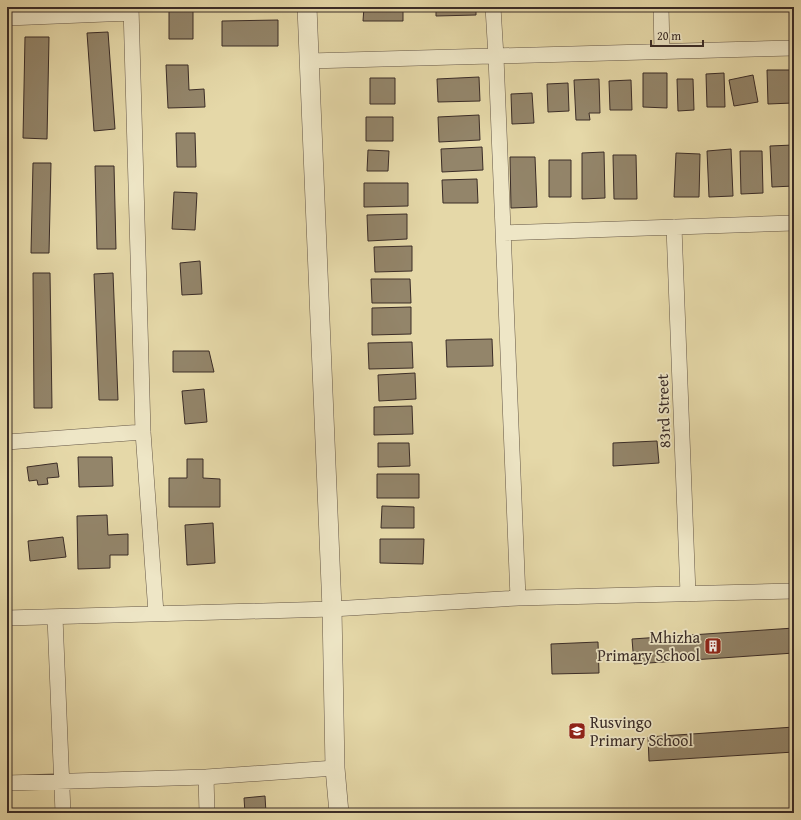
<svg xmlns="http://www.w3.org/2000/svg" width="801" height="820" viewBox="0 0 801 820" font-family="'Gentium Book Plus',serif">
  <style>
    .building { fill: #93856a; stroke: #3a2c27 }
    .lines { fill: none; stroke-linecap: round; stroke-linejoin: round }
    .minor-casing { stroke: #655747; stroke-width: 16 }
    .tertiary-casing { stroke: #655747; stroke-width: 20 }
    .minor { stroke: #eee6c6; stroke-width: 15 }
    .tertiary { stroke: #eee6c6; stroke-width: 19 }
    .labels { text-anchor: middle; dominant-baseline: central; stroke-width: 3.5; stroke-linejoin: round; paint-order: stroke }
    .street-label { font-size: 16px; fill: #3a2c27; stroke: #eee6c6 }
    .poi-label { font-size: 16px; fill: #3a2c27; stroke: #eee6c6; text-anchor: end }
  </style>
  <rect width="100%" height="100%" fill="#e5d8a8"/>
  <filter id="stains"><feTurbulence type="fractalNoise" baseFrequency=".005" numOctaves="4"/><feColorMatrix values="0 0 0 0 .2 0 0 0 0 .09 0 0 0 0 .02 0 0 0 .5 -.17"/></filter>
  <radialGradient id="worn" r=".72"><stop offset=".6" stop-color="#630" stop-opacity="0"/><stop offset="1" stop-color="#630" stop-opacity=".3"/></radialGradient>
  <!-- building -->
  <path class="building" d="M169,7H193V39H169Z
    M364,7H403V21H363Z
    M436,7H476V15L436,16Z
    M699,7H748L749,8L699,11Z
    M278,20V46H222V21Z
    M108,32L115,129L94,131L87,33Z
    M25,37H49L47,139L23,138Z
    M166,65H188L189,90L204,89L205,107L168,108Z
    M767,70H792L793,103L768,104Z
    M643,73H667V108L643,107Z
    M724,73L725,107H707L706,74Z
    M753,75L758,102L734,106L729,80Z
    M479,77L480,101L438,102L437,79Z
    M370,78H395V104H370Z
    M599,79L600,113H589L590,120H576L574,80Z
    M677,79H693L694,110L678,111Z
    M631,80L632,110H610L609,81Z
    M568,83L569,111L548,112L547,84Z
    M532,93L534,123L512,124L511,94Z
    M479,115L480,140L439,142L438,117Z
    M366,117H393V141H366Z
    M176,133H195L196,167H177Z
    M793,145L794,186L772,187L770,146Z
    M482,147L483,170L442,172L441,149Z
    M731,149L733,196L709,197L707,151Z
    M368,150L389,151L388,171H367Z
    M740,151H762L763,193L741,194Z
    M604,152L605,198L582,199V153Z
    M676,153L700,154L699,197H674Z
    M613,155H636L637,199H614Z
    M510,157H535L537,207L511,208Z
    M549,160H571V197H549Z
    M33,163H51L49,253H31Z
    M95,166H114L116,249H97Z
    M477,179L478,203H443L442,180Z
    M364,183H408V206L364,207Z
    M174,192L197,193L195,230L172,229Z
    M407,214V239L368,241L367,215Z
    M412,246V271L375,272L374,247Z
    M200,261L202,294L182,295L180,263Z
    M33,273H50L52,408H34Z
    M113,273L118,400H99L94,274Z
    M371,279H410L411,303H372Z
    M411,307V334L372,335V308Z
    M492,339L493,366L447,367L446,340Z
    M412,342L413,368L369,369L368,343Z
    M173,351H209L214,372H173Z
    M415,373L416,399L379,401L378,375Z
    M204,389L207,422L185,424L182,391Z
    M412,406L413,434L374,435V407Z
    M657,441L659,463L613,466V443Z
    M378,443H409L410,466L378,467Z
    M78,457H112L113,486L79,487Z
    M187,459H203V478L220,479V507H169V478H187Z
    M57,463L59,477L47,478L48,484L38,485L37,480L29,481L27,467Z
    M377,474H419V498H377Z
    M382,506L414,507V528H381Z
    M107,515L108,535L128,534V555H110V568L78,569L77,516Z
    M213,523L215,563L187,565L185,525Z
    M63,537L66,557L30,561L28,541Z
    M380,539H424L423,564L380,563Z
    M794,628V653L634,664L632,639Z
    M598,642L599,673L552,674L551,644Z
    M794,727V752L649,761L648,737Z
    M265,796L266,813H245L244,798Z"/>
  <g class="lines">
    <!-- minor casing -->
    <g class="minor-casing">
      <path id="minor" d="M131,7L143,432L156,613
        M493,7L496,57L518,598
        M661,7L662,51
        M7,18L131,13
        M309,61L794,48
        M674,227L688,594
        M504,233L794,223
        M7,442L143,432
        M55,617L63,813
        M7,618L332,609L518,598L794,591
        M206,777L207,813
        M7,783L206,777L335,768"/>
    </g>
    <!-- tertiary casing -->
    <g class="tertiary-casing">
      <path id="tertiary" d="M307,7L332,609L335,768L339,813"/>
    </g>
    <!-- minor -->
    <use href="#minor" class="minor"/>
    <!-- tertiary -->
    <use href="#tertiary" class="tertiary"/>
  </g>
  <!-- icons -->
  <defs>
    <g id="building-square" transform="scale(0.9)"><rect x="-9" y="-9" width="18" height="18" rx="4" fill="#8f2418" stroke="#eee6c6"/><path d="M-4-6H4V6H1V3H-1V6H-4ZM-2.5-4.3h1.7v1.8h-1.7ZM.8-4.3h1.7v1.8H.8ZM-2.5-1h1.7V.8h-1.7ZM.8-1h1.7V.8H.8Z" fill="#fff"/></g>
    <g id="school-square" transform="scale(0.9)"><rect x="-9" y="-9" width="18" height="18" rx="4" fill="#8f2418" stroke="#eee6c6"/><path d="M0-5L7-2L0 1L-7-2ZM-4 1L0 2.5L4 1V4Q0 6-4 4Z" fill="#fff"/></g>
  </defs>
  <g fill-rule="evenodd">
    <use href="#building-square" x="713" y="646"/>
    <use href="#school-square" x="577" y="731"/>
  </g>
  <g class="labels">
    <!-- street labels -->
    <g class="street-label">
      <text transform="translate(663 411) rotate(-92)">83rd Street</text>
    </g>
    <!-- poi labels -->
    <g class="poi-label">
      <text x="700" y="637">Mhizha<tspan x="700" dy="18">Primary School</tspan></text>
      <text x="590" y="722" text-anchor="start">Rusvingo<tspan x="590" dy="18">Primary School</tspan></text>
    </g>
  </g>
  <!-- margin -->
  <rect width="801" height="820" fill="none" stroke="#e5d8a8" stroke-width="24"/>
  <rect x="8" y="8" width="785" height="804" fill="none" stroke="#3a2c27" stroke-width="2"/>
  <rect x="12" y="12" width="777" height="796" fill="none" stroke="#3a2c27"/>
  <!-- scale -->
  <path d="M651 40v6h52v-6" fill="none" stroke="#3a2c27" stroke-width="2"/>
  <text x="657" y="40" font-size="12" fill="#3a2c27" stroke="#eee6c6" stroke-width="3" paint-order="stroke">20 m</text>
  <rect width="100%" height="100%" filter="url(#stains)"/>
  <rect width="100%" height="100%" fill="url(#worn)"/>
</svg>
